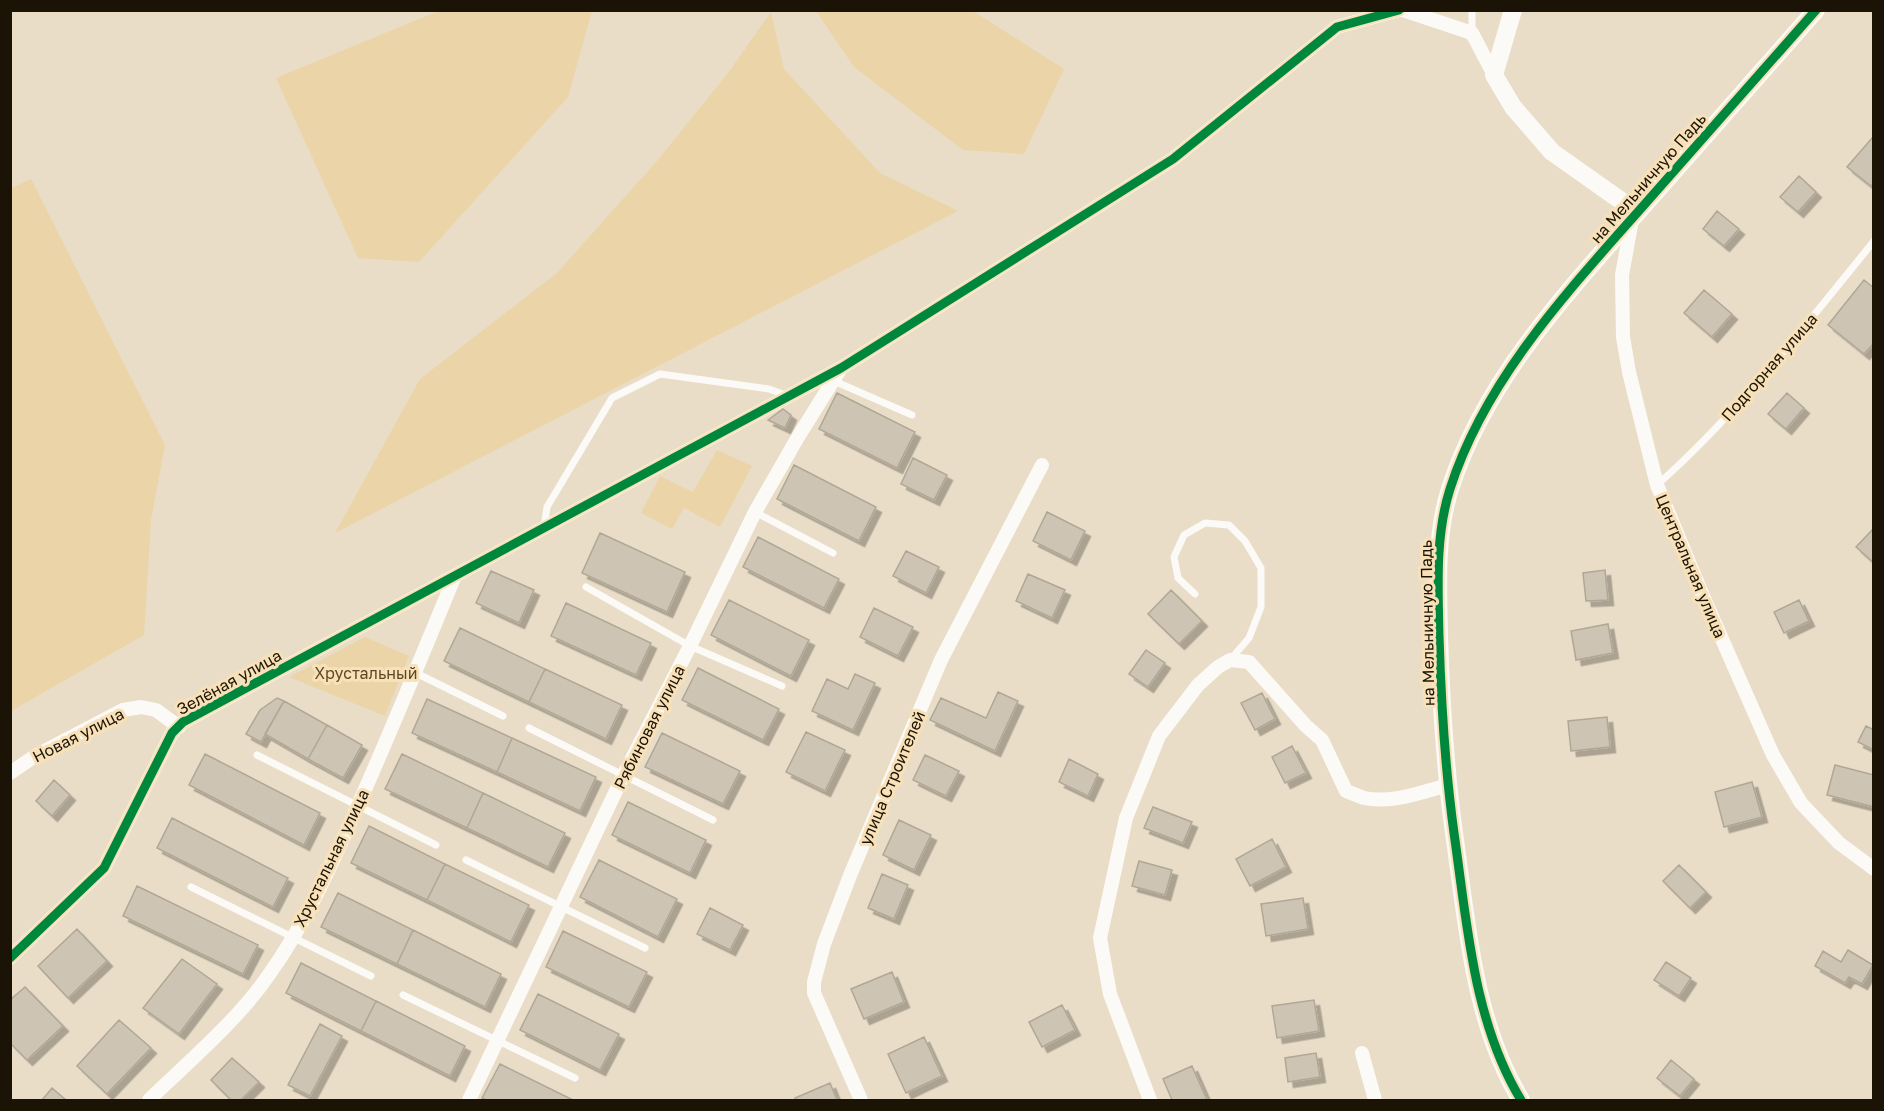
<svg xmlns="http://www.w3.org/2000/svg" width="1884" height="1111" viewBox="0 0 1884 1111" font-family="'Golos Text',sans-serif">
  <style>
    .green { fill: #ebd4a7 }
    .building { fill: #cec4b3; stroke: #b0a796; stroke-width: 1.5; filter: url(#shadow) }
    .lines { fill: none; stroke-linecap: round; stroke-linejoin: round }
    .service { stroke: #fcfaf7; stroke-width: 7 }
    .minor { stroke: #fcfaf7; stroke-width: 14 }
    .tertiary { stroke: #fcfaf7; stroke-width: 18 }
    .cycleway-casing { stroke: #f8e1b8; stroke-width: 13 }
    .cycleway { stroke: #00873e; stroke-width: 9 }
    .labels { text-anchor: middle; dominant-baseline: central; stroke-width: 6; stroke-linejoin: round; paint-order: stroke }
    .street-label { font-size: 16px; fill: #1b1305; stroke: #f8e1b8 }
    .park-label { font-size: 16px; fill: #5c4924; stroke: #f8e1b8 }
  </style>
  <defs>
    <filter id="shadow"><feDropShadow dx="5.5" dy="5.5" stdDeviation="0" flood-color="#0004"/></filter>
  </defs>
  <rect width="100%" height="100%" fill="#e9ddc7"/>
  <!-- green -->
  <path class="green" d="M441,10L592,11L568,97L419,262L358,258L276,78Z
    M816,11H973L1064,69L1024,154L963,150L854,67Z
    M771,12L784,69L880,173L958,211L335,533L420,379L557,273L657,161L728,73Z
    M31,179L165,445L151,520L144,635L11,711L10,189Z
    M717,450L752,466L720,527L684,508L672,529L641,513L660,476L693,492Z
    M365,637L409,656L385,716L289,677Z"/>
  <!-- building -->
  <path class="building" d="M1872,138L1874,140V183L1871,186L1847,167Z
    M1799,176L1816,192L1798,212L1780,197Z
    M1717,211L1739,229L1724,246L1703,229Z
    M1864,280L1874,288V343L1864,354L1828,325Z
    M1704,290L1732,314L1712,337L1684,313Z
    M837,393L915,432L897,468L819,429Z
    M1787,393L1804,408L1786,429L1768,414Z
    M783,409L791,415L785,428L768,420Z
    M913,458L947,475L934,500L901,484Z
    M794,465L876,507L859,541L777,499Z
    M1047,512L1085,531L1071,560L1033,541Z
    M1874,528V563L1856,547Z
    M600,533L685,572L667,612L582,573Z
    M758,537L839,579L824,608L743,567Z
    M906,551L939,567L926,593L893,576Z
    M1605,570L1608,600L1586,601L1583,573Z
    M491,571L534,590L519,623L476,603Z
    M1028,574L1065,590L1052,618L1016,601Z
    M1171,590L1202,621L1179,644L1148,614Z
    M729,600L809,640L791,676L711,635Z
    M1799,600L1809,621L1784,633L1774,612Z
    M566,603L651,643L636,675L551,636Z
    M874,608L913,627L898,656L860,637Z
    M1608,624L1613,653L1576,660L1571,631Z
    M460,628L545,669L529,702L444,661Z
    M1146,650L1165,663L1148,687L1129,674Z
    M698,668L779,709L763,740L682,700Z
    M545,669L622,705L606,739L529,702Z
    M855,674L875,683L853,730L812,711L827,679L848,689Z
    M998,692L1018,701L995,751L930,720L941,698L986,718Z
    M1262,693L1275,719L1255,730L1241,703Z
    M277,698L284,701L261,742L246,734L260,710Z
    M427,699L512,738L497,772L412,733Z
    M284,701L327,725L308,759L265,734Z
    M1607,717L1610,747L1571,751L1568,721Z
    M327,725L362,745L343,778L308,759Z
    M1866,726L1874,730V750L1858,742Z
    M806,732L845,750L825,791L786,772Z
    M662,733L740,771L723,804L645,767Z
    M512,738L596,777L580,811L497,772Z
    M1292,746L1306,773L1285,783L1272,757Z
    M205,754L320,813L304,845L189,785Z
    M402,754L483,793L467,828L385,789Z
    M925,755L959,771L946,796L913,780Z
    M1069,759L1098,774L1088,796L1059,782Z
    M1835,765L1874,775V807L1827,795Z
    M54,780L70,795L52,816L36,801Z
    M1752,782L1762,817L1724,827L1715,792Z
    M483,793L565,833L548,867L467,828Z
    M628,802L706,840L690,873L612,835Z
    M1153,807L1192,822L1183,843L1144,828Z
    M172,818L288,878L273,907L157,848Z
    M899,820L931,835L914,870L883,855Z
    M369,826L445,864L427,900L351,863Z
    M1272,839L1286,867L1250,886L1236,859Z
    M599,860L677,899L658,937L580,897Z
    M1139,861L1172,870L1165,895L1132,886Z
    M445,864L529,905L511,942L427,900Z
    M1679,865L1706,892L1690,908L1663,881Z
    M882,874L908,885L894,919L868,908Z
    M137,886L258,945L243,974L123,916Z
    M338,893L413,930L397,964L321,927Z
    M1303,898L1308,929L1266,936L1261,904Z
    M710,908L743,925L730,950L697,934Z
    M77,929L107,961L68,998L38,966Z
    M413,930L501,974L485,1007L397,964Z
    M563,931L647,972L629,1007L546,967Z
    M1848,950L1873,965L1862,984L1849,977L1845,983L1815,966L1823,951L1841,962Z
    M182,959L217,984L179,1034L143,1008Z
    M1666,962L1691,978L1679,996L1654,980Z
    M301,963L376,1001L361,1031L286,993Z
    M892,972L904,1002L864,1019L851,989Z
    M25,987L63,1026L27,1060L10,1043V1000Z
    M538,994L619,1034L600,1070L520,1030Z
    M1314,1000L1319,1031L1277,1038L1272,1006Z
    M376,1001L465,1046L450,1076L361,1031Z
    M1062,1005L1075,1030L1042,1047L1029,1022Z
    M119,1020L151,1048L107,1094L77,1066Z
    M320,1024L342,1036L310,1096L288,1085Z
    M924,1037L942,1076L906,1093L888,1054Z
    M1316,1053L1320,1077L1288,1082L1285,1058Z
    M232,1058L259,1082L241,1100H231L211,1080Z
    M1671,1060L1694,1079L1680,1096L1657,1078Z
    M500,1064L573,1100H487L482,1098Z
    M1192,1066L1207,1100H1172L1163,1079Z
    M830,1083L837,1100H797L795,1098Z
    M52,1088L66,1100H42Z"/>
  <g class="lines">
    <!-- service -->
    <path class="service" d="M1472,33V10
      M834,381L912,415
      M1657,485C1739,412 1805,326 1874,241
      M755,512L833,553
      M544,527L547,507L612,398L660,374L769,389L788,396
      M586,587L690,646L782,686
      M1195,594L1178,578L1174,557L1184,535L1205,523L1229,525L1245,541L1261,568V607L1249,638L1230,660
      M416,673L503,716
      M529,728L713,820
      M257,755L436,845
      M466,860L645,948
      M191,887L371,976
      M403,995L575,1078"/>
    <!-- minor -->
    <path class="minor" d="M1403,10L1472,33L1494,75
      M1632,220L1622,275L1623,337L1629,372L1657,485L1703,596L1773,755L1801,803L1839,843L1874,869
      M10,773L35,756L123,710L141,707L156,710L179,727
      M10,958L104,868L172,733L183,722L841,368L1173,159L1337,27L1399,10
      M1362,1053L1375,1100
      M149,1100C189,1061 236,1022 268,976C304,926 330,868 355,812C390,734 422,656 454,578
      M469,1100L624,774L690,646L755,512L798,437L841,368
      M861,1100L814,993V982L824,944L851,873L941,660L1042,465
      M1150,1100L1110,994L1100,938L1126,818L1159,736L1198,685L1218,667L1230,660L1249,662L1306,726L1322,740L1346,791C1352,793 1358,796 1364,798C1391,804 1422,792 1448,785"/>
    <!-- tertiary -->
    <path class="tertiary" d="M1513,10L1494,75L1513,107L1552,152L1637,212
      M1521,1100C1473,1021 1467,922 1454,833C1445,768 1441,702 1439,636C1438,587 1435,536 1450,489C1485,379 1569,290 1644,205C1701,140 1758,75 1816,10"/>
    <!-- cycleway casing -->
    <g class="cycleway-casing">
      <path id="cycleway" d="M10,958L104,868L172,733L183,722L841,368L1173,159L1337,27L1399,10
        M1521,1100C1473,1021 1467,922 1454,833C1445,768 1441,702 1439,636C1438,587 1435,536 1450,489C1485,379 1569,290 1644,205C1701,140 1758,75 1816,10"/>
    </g>
    <!-- cycleway -->
    <use href="#cycleway" class="cycleway"/>
  </g>
  <g class="labels">
    <!-- street labels -->
    <g class="street-label">
      <text transform="translate(1648 178) rotate(-49)">на Мельничную Падь</text>
      <text transform="translate(1769 367) rotate(-49)">Подгорная улица</text>
      <text transform="translate(1691 566) rotate(67)">Центральная улица</text>
      <text transform="translate(1427 623) rotate(-91)">на Мельничную Падь</text>
      <text transform="translate(229 682) rotate(-29)">Зелёная улица</text>
      <text transform="translate(649 727) rotate(-63)">Рябиновая улица</text>
      <text transform="translate(78 735) rotate(-27)">Новая улица</text>
      <text transform="translate(892 778) rotate(-67)">улица Строителей</text>
      <text transform="translate(331 858) rotate(-64)">Хрустальная улица</text>
    </g>
    <!-- park labels -->
    <g class="park-label">
      <text x="366" y="673">Хрустальный</text>
    </g>
  </g>
  <!-- border -->
  <rect width="1884" height="1111" fill="none" stroke="#1b1305" stroke-width="24"/>
</svg>
